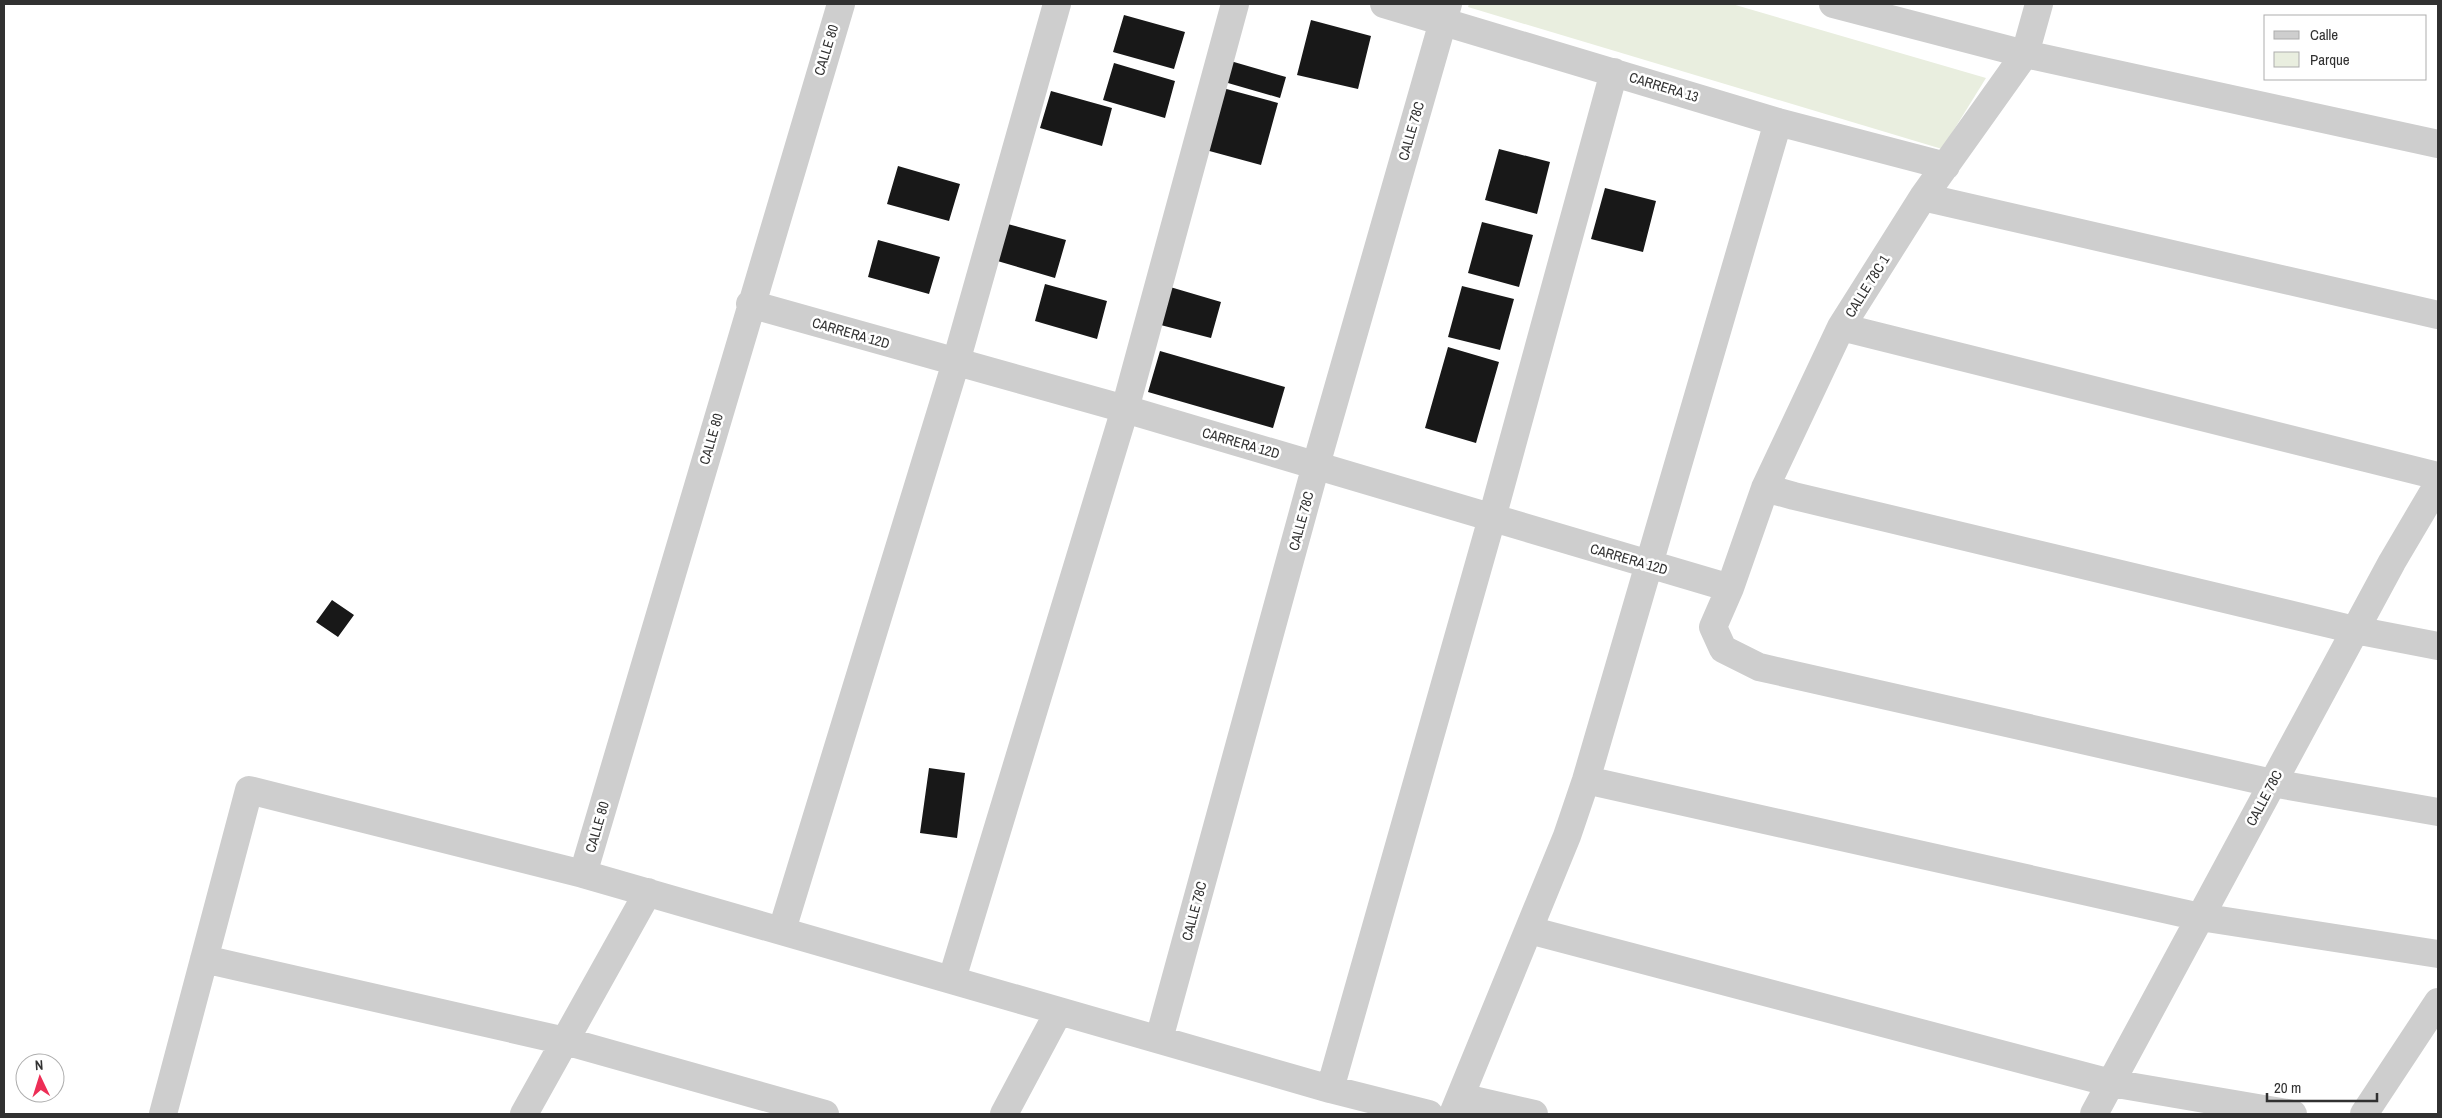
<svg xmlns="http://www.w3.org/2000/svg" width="2442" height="1118" viewBox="0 0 2442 1118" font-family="'Archivo Narrow',sans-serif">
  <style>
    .green { fill: #e9eedf }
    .building { fill: #181818 }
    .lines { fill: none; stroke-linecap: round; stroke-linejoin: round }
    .street { stroke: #cecece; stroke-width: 28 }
    .labels { text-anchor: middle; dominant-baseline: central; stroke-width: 5; stroke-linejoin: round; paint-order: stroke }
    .street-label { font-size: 14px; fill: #313131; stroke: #fff }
  </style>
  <rect width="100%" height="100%" fill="#fff"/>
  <!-- green -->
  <path class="green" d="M1469,4H1732L1986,78L1942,149L1468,7Z"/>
  <!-- building -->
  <path class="building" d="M1124,15L1185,32L1174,69L1113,52Z
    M1311,20L1371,36L1358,89L1297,75Z
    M1227,60L1286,77L1280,98L1221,81Z
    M1114,63L1175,81L1165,118L1103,100Z
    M1219,87L1278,103L1261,165L1202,149Z
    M1051,91L1112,108L1102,146L1040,128Z
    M1499,149L1550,162L1537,214L1485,200Z
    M898,166L960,184L949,221L887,204Z
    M1605,188L1656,201L1643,252L1591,239Z
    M1482,222L1533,235L1519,287L1468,273Z
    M1004,223L1066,240L1055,278L994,260Z
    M878,240L940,257L929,294L868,277Z
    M1045,284L1107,301L1097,339L1035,321Z
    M1160,284L1221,302L1211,338L1149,322Z
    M1462,286L1514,299L1500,350L1448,337Z
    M1448,347L1499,362L1476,443L1425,428Z
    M1160,351L1285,387L1273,428L1148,392Z
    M332,600L354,615L338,637L316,622Z
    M929,768L965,773L957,838L920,833Z"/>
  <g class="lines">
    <!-- street -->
    <path class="street" d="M1384,4L1778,122L1946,166
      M1833,4L2025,54L2438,144
      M2039,4L2025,54L1923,197L1841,327L1765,488L1730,588L1713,627L1723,649L1759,667L2272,783L2438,812
      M1923,197L2438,315
      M750,304L1125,409L1730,588
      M1841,327L2438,476
      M1765,488L1794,496L2355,630L2438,646
      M1586,780L2200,917L2438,954
      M583,874L841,4
      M782,930L956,362L1057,4
      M1529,930L2111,1083L2293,1114
      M204,959L565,1041L825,1114
      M952,979L1125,409L1235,4
      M1159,1039L1316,465L1448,4
      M1330,1089L1492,518L1614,72
      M1460,1097L1534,1114
      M163,1114L249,790L583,874L1330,1089L1429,1114
      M524,1114L648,892
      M1004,1114L1059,1011
      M1453,1114L1567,836L1586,780L1778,122
      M2094,1114L2392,562L2438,484
      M2364,1114L2438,1002"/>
  </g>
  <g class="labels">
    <!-- street labels -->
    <g class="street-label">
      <text transform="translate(826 50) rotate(-73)">CALLE 80</text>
      <text transform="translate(1664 87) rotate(17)">CARRERA 13</text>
      <text transform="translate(1411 131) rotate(-74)">CALLE 78C</text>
      <text transform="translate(1867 286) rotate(-58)">CALLE 78C 1</text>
      <text transform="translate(851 333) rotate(16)">CARRERA 12D</text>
      <text transform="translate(711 439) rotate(-74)">CALLE 80</text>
      <text transform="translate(1241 443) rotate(16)">CARRERA 12D</text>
      <text transform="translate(1301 521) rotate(-75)">CALLE 78C</text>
      <text transform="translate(1629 559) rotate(16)">CARRERA 12D</text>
      <text transform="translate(2264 798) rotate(-62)">CALLE 78C</text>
      <text transform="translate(597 827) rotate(-74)">CALLE 80</text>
      <text transform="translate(1194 911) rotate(-75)">CALLE 78C</text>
    </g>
  </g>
  <!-- border -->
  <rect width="2442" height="1118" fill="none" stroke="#313131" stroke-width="10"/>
  <!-- legend -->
  <rect x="2264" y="15" width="162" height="65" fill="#ffffff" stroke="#adadad"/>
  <rect x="2274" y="31" width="25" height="8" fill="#cecece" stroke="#adadad"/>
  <text x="2310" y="40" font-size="15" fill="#313131">Calle</text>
  <rect x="2274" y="52" width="25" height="15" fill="#e9eedf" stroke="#adadad"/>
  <text x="2310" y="65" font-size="15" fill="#313131">Parque</text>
  <!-- north arrow -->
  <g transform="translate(40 1078) rotate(356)"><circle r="24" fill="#ffffff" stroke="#adadad"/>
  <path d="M0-4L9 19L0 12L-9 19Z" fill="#ed2e56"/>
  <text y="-8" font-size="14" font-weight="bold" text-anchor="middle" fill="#313131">N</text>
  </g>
  <!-- scale -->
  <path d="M2267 1093v8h110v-8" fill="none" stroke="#313131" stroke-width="2.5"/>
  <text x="2274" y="1093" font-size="15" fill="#313131" stroke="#ffffff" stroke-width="4" paint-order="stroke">20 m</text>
</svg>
